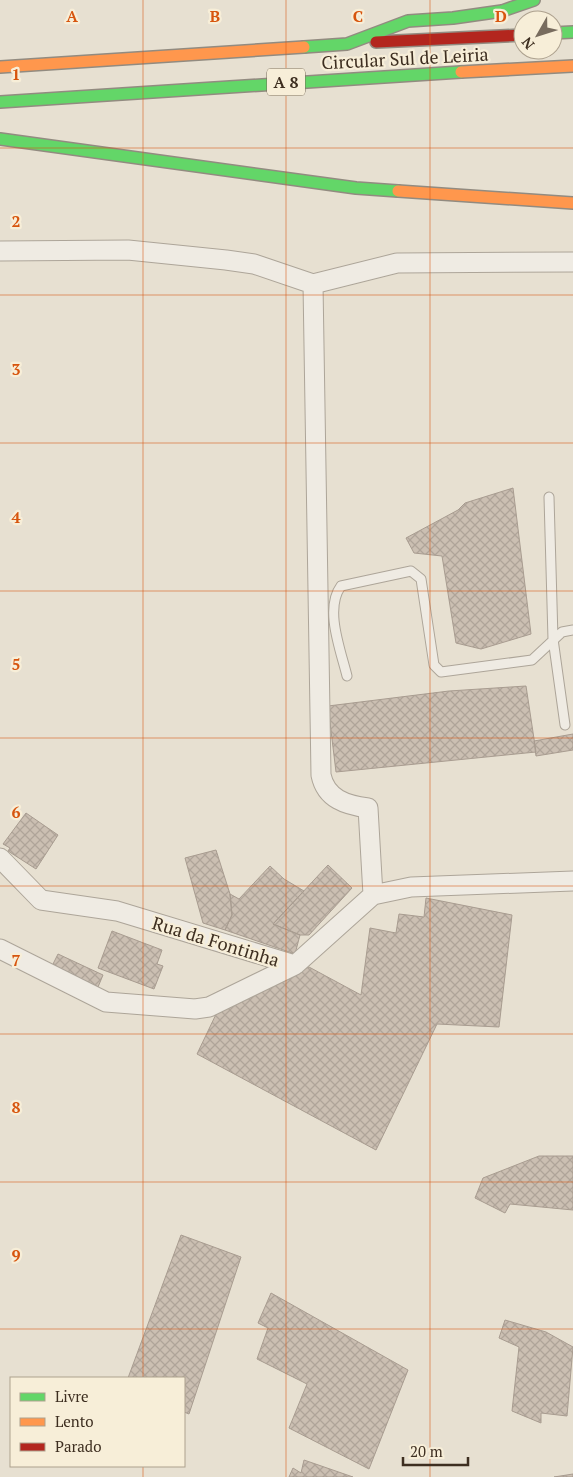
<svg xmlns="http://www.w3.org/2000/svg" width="573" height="1477" viewBox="0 0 573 1477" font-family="'PT Serif',serif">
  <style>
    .building { fill: url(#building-cross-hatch); stroke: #a89c90 }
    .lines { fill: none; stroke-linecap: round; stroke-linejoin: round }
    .lane-casing { stroke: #ada599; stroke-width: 11 }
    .street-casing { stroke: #ada599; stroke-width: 21 }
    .fast-casing { stroke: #928b80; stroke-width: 14 }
    .slow-casing { stroke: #928b80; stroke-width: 14 }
    .jam-casing { stroke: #928b80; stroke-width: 14 }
    .lane { stroke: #efebe3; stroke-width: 9 }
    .street { stroke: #efebe3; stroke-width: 19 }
    .fast { stroke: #63d668; stroke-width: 11 }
    .slow { stroke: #ff974d; stroke-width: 11 }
    .jam { stroke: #b3261e; stroke-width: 11 }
    .grid { fill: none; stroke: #d7550e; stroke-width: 1; stroke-opacity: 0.55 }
    .labels { text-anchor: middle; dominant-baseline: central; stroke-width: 4.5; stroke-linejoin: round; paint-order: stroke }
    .shield { fill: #f7eed8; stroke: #756857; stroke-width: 1 }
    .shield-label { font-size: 16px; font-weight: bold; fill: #3d2e20 }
    .street-label { font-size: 18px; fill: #3d2e20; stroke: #f7eed8 }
    .grid-label { font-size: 16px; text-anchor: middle; font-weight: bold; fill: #d7550e; stroke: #f7eed8; stroke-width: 4.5; stroke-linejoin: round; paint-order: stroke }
  </style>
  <defs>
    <pattern id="building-cross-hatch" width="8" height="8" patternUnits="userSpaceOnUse" patternTransform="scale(1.25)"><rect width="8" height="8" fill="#cbbfb2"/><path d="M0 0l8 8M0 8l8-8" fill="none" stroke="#afa499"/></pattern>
  </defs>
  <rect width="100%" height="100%" fill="#e7e0d1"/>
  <!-- building -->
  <path class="building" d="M513,488L531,634L481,649L456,643L442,556L414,553L406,538L458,510L465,503Z
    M526,686L536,752L336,772L328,706L449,691Z
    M573,734V750L536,756L534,741Z
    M26,813L58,835L36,869L8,851L10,848L3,844Z
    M216,850L230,894L232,915L225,930L203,923L185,858Z
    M328,865L352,888L309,935H300L273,924Z
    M270,866L284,879L304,891L273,924L300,935L295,954L225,930L232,915L230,894L239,899Z
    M426,898L512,915L499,1027L437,1024L376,1150L197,1054L219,1008L275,980L309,967L361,995L370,928L396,933L399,914L424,917Z
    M112,931L162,950L157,964L163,966L154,989L98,968Z
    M58,954L103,975L98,987L52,966Z
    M539,1156H573V1210L510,1204L505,1213L475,1198L483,1178Z
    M181,1235L241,1257L189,1414L184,1412V1378H128Z
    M271,1293L408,1370L369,1469L289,1428L307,1384L257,1359L268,1328L258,1323Z
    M505,1320L546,1332L573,1347L567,1416L541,1413V1423L512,1411L519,1347L499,1338Z
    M304,1460L353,1477H289L293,1468L301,1473Z
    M573,1474V1477H554Z"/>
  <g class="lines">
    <!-- lane casing -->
    <g class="lane-casing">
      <path id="lane" d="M549,497L553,639L565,725
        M347,676C341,651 324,609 341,586L411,571L421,579L434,665L441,672L532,660L562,632L573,630"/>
    </g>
    <!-- street casing -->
    <g class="street-casing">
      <path id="street" d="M0,251L128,250L226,260L254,264L313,284L397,263L573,262
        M313,284L321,775C326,799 346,805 368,808L373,895
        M0,858L41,900L117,911L295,965L373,895L411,887L573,881
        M0,949L106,1002L195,1009L209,1007L295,965"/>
    </g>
    <!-- fast casing -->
    <g class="fast-casing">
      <path id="fast" d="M553,33L573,32
        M304,47L347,44L408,21L453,18L502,11L534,0
        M0,102L461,72
        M0,139L356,188L398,191"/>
    </g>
    <!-- slow casing -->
    <g class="slow-casing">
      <path id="slow" d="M0,67L304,47
        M461,72L573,66
        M398,191L573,203"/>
    </g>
    <!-- jam casing -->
    <g class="jam-casing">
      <path id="jam" d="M376,42L523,35"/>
    </g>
    <!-- lane -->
    <use href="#lane" class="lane"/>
    <!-- street -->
    <use href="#street" class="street"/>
    <!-- fast -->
    <use href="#fast" class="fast"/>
    <!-- slow -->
    <use href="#slow" class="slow"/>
    <!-- jam -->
    <use href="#jam" class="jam"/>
  </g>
  <!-- grid -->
  <path class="grid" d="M143,0V1378M286,0V1477M430,0V1477M0,148H573M0,295H573M0,443H573M0,591H573M0,738H573M0,886H573M0,1034H573M0,1182H573M0,1329H573M143,1466V1477"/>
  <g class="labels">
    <!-- shield labels -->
    <rect class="shield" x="267" y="68.5" width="38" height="27" rx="4"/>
    <g class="shield-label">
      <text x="286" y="82">A 8</text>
    </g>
    <!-- street labels -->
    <g class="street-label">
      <text transform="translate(405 58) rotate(-3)">Circular Sul de Leiria</text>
      <text transform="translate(216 941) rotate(17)">Rua da Fontinha</text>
    </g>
  </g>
  <g class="grid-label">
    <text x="72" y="22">A</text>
    <text x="215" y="22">B</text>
    <text x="358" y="22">C</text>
    <text x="501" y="22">D</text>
    <text x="16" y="80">1</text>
    <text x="16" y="227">2</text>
    <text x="16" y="375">3</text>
    <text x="16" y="523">4</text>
    <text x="16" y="670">5</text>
    <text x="16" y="818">6</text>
    <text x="16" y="966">7</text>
    <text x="16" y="1113">8</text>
    <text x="16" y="1261">9</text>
  </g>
  <!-- legend -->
  <rect x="10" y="1377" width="175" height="90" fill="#f7eed8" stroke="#ada18e"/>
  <rect x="20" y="1393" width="25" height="8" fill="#63d668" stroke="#ada18e"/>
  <text x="55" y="1402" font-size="15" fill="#3d2e20">Livre</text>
  <rect x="20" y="1418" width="25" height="8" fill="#ff974d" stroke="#ada18e"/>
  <text x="55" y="1427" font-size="15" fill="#3d2e20">Lento</text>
  <rect x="20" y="1443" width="25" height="8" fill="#b3261e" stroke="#ada18e"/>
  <text x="55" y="1452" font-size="15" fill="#3d2e20">Parado</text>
  <!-- north arrow -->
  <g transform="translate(538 35) rotate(231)"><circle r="24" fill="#f7eed8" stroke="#ada18e"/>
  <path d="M0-4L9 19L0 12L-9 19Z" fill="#786c5e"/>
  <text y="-8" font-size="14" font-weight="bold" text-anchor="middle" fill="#3d2e20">N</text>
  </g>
  <!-- scale -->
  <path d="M403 1457v8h65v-8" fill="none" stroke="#3d2e20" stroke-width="2.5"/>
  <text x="410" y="1457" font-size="15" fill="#3d2e20" stroke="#f7eed8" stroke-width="4" paint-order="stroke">20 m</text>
</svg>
